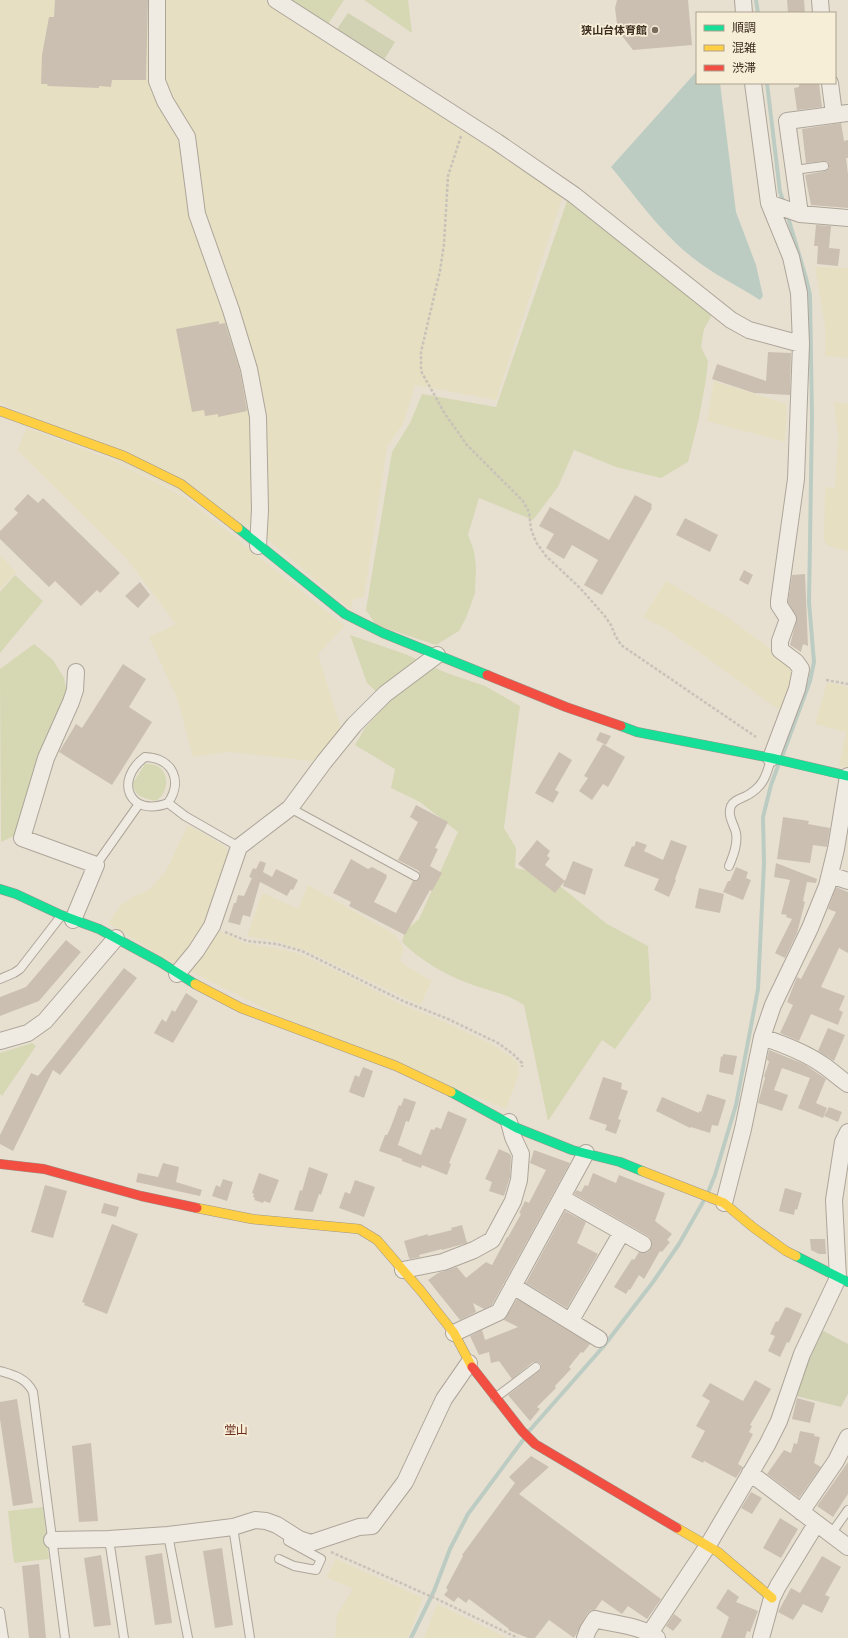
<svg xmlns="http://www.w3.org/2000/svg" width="848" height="1638" viewBox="0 0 848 1638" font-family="'Roboto Serif','Noto Sans JP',serif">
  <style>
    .farmland { fill: #e6dfc2 }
    .green { fill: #d6d7b3 }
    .cemetery { fill: #d1d1b3 }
    .water { fill: #bcccc2 }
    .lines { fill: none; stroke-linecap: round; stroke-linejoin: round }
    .stream { stroke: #bcccc2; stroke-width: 4 }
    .building { fill: #cbbfb2 }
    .lane-casing { stroke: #ada599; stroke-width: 10 }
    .street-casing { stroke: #ada599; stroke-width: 18 }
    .fast-casing { stroke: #9c958a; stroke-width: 10 }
    .slow-casing { stroke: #9c958a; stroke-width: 10 }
    .jam-casing { stroke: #9c958a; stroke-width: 10 }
    .path { stroke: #c8c2b9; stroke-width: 2.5; stroke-dasharray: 3 2; stroke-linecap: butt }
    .lane { stroke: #efebe3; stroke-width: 8 }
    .street { stroke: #efebe3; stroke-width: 16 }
    .fast { stroke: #16e098; stroke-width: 9 }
    .slow { stroke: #ffcf43; stroke-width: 9 }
    .jam { stroke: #f24e42; stroke-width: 9 }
    .poi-dot { fill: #786c5e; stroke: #f7eed8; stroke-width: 1.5 }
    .labels { text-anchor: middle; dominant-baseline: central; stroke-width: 3.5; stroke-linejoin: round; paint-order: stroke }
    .poi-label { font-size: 11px; font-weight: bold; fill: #3d2e20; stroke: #f7eed8; text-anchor: end }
    .neighbourhood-label { font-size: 12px; fill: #6b2e1e; stroke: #f7eed8 }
  </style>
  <rect width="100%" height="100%" fill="#e7e0d1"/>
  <!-- farmland -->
  <path class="farmland" d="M0,0H152L153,65L178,132L229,313L251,417L255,525L250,527L0,402Z
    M165,0H266L533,172L562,198L496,400L415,385L404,422L387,447L364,597L353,599L351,610L267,539L265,524V452L164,83L163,21Z
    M815,267L848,268V358L825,356V326Z
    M714,381L787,404L785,442L707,421Z
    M834,402L848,404V551L828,546L824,540L825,487L835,488L838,436Z
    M27,428L112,460L186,498L345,626L318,654L342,732L320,762L229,752L193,757L177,698L149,637L176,624L127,559L17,450Z
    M0,555L16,572L0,590Z
    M666,581L724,615L775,652L794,670L782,712L668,630L643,617Z
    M827,682L848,687V769L839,766L846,732L815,724Z
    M188,825L223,845L229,852L212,912L182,960L172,963L108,923L121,905L134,896L149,890L166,871Z
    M308,885L394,934L404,948L400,958L403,964L432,981L420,1005L309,952L279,942L247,936L261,896L263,893L298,909Z
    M215,929L244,943L285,950L300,954L351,978L400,1004L445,1022L495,1046L510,1056L518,1064L519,1073L506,1109L280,1016L190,971Z
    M336,1559L423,1598L408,1638H335L337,1615L353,1589L326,1577Z
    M437,1604L507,1638H424Z"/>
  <!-- green -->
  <path class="green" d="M285,0H344L326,27Z
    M364,0H408L412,33Z
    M567,201L713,313L704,329L701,347L708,361L706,379L699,418L688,462L661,478L616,467L574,450L558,487L533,520L479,498L468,535L474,551L476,567L475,593L466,618L459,631L436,645L376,625L366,610L392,452L410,423L422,394L496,407Z
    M15,575L43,601L0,653V592Z
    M350,635L405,654L447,673L485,686L520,706L504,828L516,848L515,868L545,874L607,924L648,946L651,999L615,1049L602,1040L548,1121L524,1005C506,993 492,992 473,985C447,976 421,961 402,942L405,931L419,919L458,832L420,802L391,788L395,769L355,745L365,728L388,703L367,683Z
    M34,644L53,660L64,678L67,694L38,764L14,836L1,842L0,669Z
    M145,764C148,764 154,764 157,766C171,773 168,795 155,801C143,797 135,798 133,783Z
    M32,1043L36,1046L2,1096L0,1094V1053Z
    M43,1507L49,1559L14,1563L8,1511Z"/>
  <!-- cemetery -->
  <path class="cemetery" d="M348,13L395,42L382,63L335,32Z
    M820,1329L848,1344V1394L841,1407L792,1395Z"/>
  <!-- water -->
  <path class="water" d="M697,71V83H720L736,212L756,265L763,296L760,300C738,286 713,274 693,258C662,234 636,197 611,167Z"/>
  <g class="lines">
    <!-- stream -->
    <path class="stream" d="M756,0L758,13
      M767,83L780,192L784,203
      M783,754L810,681L814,662L809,602L812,417L810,295L806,278L787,214
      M709,1190L715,1175L736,1105L758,989L764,863L763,817L771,785L778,766
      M530,1430L603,1347L653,1282L679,1244L703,1202
      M411,1638L434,1591L450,1549L468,1514L523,1440"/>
  </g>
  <!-- building -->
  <path class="building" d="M55,0H148L146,80H112L111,87L99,86V88L48,86L47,84H41L42,55L49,17H54Z
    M617,0H688L692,45L633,50L622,36L617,24L615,8Z
    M787,0H804L805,13H788Z
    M799,83L819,84L822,107L797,110L794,88L799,87Z
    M841,123L844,141L848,140V158H846L848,174V208L811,205L805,175L825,171L829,168V166L828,162L824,161L806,163L802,129Z
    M816,225L831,226L829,248L840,249L838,266L817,264L818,246H814Z
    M219,321V324L225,323L240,371L247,411L218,417V414L205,416L204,410L192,412L176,329Z
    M768,352L791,353L790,395L754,393L712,379L717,364L766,381Z
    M28,494L38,503L43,498L120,573L100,593L97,590L81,606L55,581L49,587L0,539V531L18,513L14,509Z
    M635,495L652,504L651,507L652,508L602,595L584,585L598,560L572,545L564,559L557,555L546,548L554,534L539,526L550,507L609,540Z
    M685,518L718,535L710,552L676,535Z
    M744,570L753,575L748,585L739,580Z
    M805,574L808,646L803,644L801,652L790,645L797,618L788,602L792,575Z
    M140,582L150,595L138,608L125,596Z
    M123,664L146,679L129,707L152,722L112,785L59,752L76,724L82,728Z
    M600,732L611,736L606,745L596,740Z
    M603,744L625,757L608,787L603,784L592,800L579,791L588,778L584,776Z
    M559,752L572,760L555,790L559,792L553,803L535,793Z
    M416,805L448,822L435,848L438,849L430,866L442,873L432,891L430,890L405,935L349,906L351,902L333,893L351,859L368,869L372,867L387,875L386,876L387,877L374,902L396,913L413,881L418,880L420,876L419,871L398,860L418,822L410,817Z
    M783,817L809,821L808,824L830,828L827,847L813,845L810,863L777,859Z
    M537,840L550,851L547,856L550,858L545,865L565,881L573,861L593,869L585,895L563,886L564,882L555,893L518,864Z
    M671,840L687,846L675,879L676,880L669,897L654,890L659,879L624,866L632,846L634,847L636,841L647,845L644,851L663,860Z
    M260,861L266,863L263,872L272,877L276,869L298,880L293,890L291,889L287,896L260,882L250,917L243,915L240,925L228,922L234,903H236L238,895L244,896L252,878L249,877L253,868L256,869Z
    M776,863L817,879L816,883L807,882L803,901L805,902L797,933L785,958L775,953L792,919L786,917L787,915L781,914L790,880L774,877Z
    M736,867L748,872L746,878L751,880L743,900L723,892L728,881H730Z
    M836,887L848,892V953L839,948L821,987L845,996L839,1010L843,1012L838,1025L811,1014L799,1041L780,1033L793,1005L787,1002L797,977L801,979L836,912L828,909Z
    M699,888L724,894L720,913L695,908Z
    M66,940L81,952L39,1001L0,1016V997L26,987Z
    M124,968L137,978L60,1075L53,1070L13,1151L0,1144V1135L31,1073L38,1076Z
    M186,993L198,1001L173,1043L154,1033L162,1019L166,1022L172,1010L175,1012Z
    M828,1028L845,1035L834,1061L818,1051Z
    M769,1050L804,1064L826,1079L816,1103L827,1108L823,1118L798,1108L810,1078L782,1068L774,1090L788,1095L782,1111L758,1103L765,1078L764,1076L769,1062L767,1059Z
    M723,1054L737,1056L733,1075L719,1072L721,1056L723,1057Z
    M363,1067L373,1071L364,1098L349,1092L355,1075L359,1077Z
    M603,1077L622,1083L621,1089L628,1091L618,1119L621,1120L616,1134L605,1130L607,1125L589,1119Z
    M707,1094L726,1100L718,1126L712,1125L710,1133L691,1127L690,1128L656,1111L662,1097L699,1113V1111L701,1112Z
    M404,1098L416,1102L409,1122L406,1121L398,1145L421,1155L431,1129L434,1130L436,1127L441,1129L448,1111L467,1119L449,1163L451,1164L447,1175L422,1165L421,1168L402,1161V1159L379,1151L385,1135H387L390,1129L399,1105L401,1106Z
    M829,1107L842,1112L838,1122L824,1116Z
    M499,1149L510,1154L511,1156L510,1177L504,1196L489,1191L492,1182L485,1179Z
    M534,1150L570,1163L492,1305L484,1309L473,1303L476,1312L460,1320L428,1280L438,1273L457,1267L466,1278L486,1262L492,1265L507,1237H508L521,1214L519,1213L525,1201L529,1203L546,1170L530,1163Z
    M163,1163L179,1167L176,1182L202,1190L200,1196L136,1182L138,1173L158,1177Z
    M309,1167L328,1174L321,1195L319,1194L313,1212L294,1210L300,1190L302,1191Z
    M259,1173L279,1180L270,1203L264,1201L263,1203L254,1200L255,1198L253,1197L254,1194L252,1193Z
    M593,1173L616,1183L619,1175L665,1193L655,1221L672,1234L667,1240L670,1242L662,1252L660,1251L644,1279L639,1275L630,1290L629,1289L626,1294L614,1287L632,1259L634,1260L639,1252L643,1253L648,1252L651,1248L652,1244L651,1239L648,1236L574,1194L577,1190L581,1192L585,1185L588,1186Z
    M223,1179L233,1182L227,1201L212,1196L216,1185L220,1187Z
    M355,1180L375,1187L364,1217L339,1208L345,1192L350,1194Z
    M45,1185L67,1191L53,1238L31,1232Z
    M785,1188L802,1193L797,1210L795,1209L794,1215L779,1211Z
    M104,1203L119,1207L116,1217L101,1213Z
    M565,1211L586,1222L577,1243L598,1254L567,1308L526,1283Z
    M112,1224L138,1234L107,1314L84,1305L85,1303L82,1302Z
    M462,1225L467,1243L442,1250V1249L419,1255L420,1257L410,1259L409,1258L404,1241L428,1234V1236L452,1230L451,1228Z
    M810,1239H825L826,1254H819L811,1250Z
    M517,1299L590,1344L583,1353L581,1352L569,1367L571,1369L555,1386L556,1388L537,1407L540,1409L530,1421L508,1395L539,1371L541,1369V1364L538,1362H533L512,1379L499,1361L491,1363L489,1352L479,1355L470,1336L482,1330L485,1340L518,1327L504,1320Z
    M787,1307L802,1314L789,1343L787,1342L780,1357L768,1351L775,1336L770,1334L776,1321L778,1322L785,1308Z
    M755,1380L771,1389L750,1425L752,1426L749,1432L753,1434L738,1464L743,1467L736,1478L704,1461L703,1463L691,1457L705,1431L696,1426L710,1401L702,1396L710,1383L743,1401Z
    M797,1398L815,1403L810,1423L792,1419Z
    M17,1399L33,1503L13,1506L0,1419V1402Z
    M800,1431L815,1434L814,1436L820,1437L814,1463L821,1467L799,1498L767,1474L784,1450L791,1453L794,1443L797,1444Z
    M91,1443L98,1521L79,1522L72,1446Z
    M531,1456L549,1467L519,1494L661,1599L647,1619L628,1606L622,1614L602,1600L595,1610H591L587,1614L574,1638L549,1620L535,1638H528L508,1630L509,1629L469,1599L466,1603L458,1597L454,1602L444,1595L448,1590L446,1588L463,1556L462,1555L515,1483L509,1477Z
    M848,1462V1494L833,1517L817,1506Z
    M751,1492L762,1498L752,1514L741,1508Z
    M780,1518L798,1529L781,1558L763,1548Z
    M222,1548L233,1625L215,1628L203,1551Z
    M162,1553L172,1623L155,1625L145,1556Z
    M101,1555L111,1625L94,1627L84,1558Z
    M822,1556L841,1567L825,1595L830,1597L822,1613L803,1604L793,1620L778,1612L791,1588L800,1593Z
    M39,1564L46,1638H29L22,1566Z
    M728,1589L739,1597L736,1602L758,1611L750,1632L747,1631L745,1638H721L729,1617L716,1608Z
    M674,1614L682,1620L673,1631L666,1626Z"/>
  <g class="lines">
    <!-- lane casing -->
    <g class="lane-casing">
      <path id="lane" d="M794,170L824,166
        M145,757C173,758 183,781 168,803C130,818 113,781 145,757Z
        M168,803L185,816L239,847
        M290,808L415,876
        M96,865L139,804
        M729,866C733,856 738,844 736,833C734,824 727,816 731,806C734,799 745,798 751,793C764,785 767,773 771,759
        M0,979L14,973L20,969L61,916
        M0,1371C14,1375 26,1378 33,1392L65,1638
        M495,1398L536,1367
        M233,1527L250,1638
        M831,1534L848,1510
        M168,1535L188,1638
        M109,1539L124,1638
        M279,1559L294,1566L316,1570L321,1559L288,1541
        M0,1612L4,1638"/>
    </g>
    <!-- street casing -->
    <g class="street-casing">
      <path id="street" d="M157,0V81L165,101L187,137L197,214L231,310L249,369L258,417L260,510L258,546
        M276,0L497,142L574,195L731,320L749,330L801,344
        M743,0L744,13
        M820,0L821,13
        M753,83L769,203L791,257L799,293L801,344L796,479L779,601V605L788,619L780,641V650L796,662L801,669L797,689L771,758
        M830,83L834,114
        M769,203L800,214L848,218
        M800,214L787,121L848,113
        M830,875L848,881
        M73,920L96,865L22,838L46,758L71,702L75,690L76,672
        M177,974L196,951L212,926L239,847L290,808L324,762L354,725L385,694L437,655
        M762,1037C783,1044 805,1052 823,1065C832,1071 839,1078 848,1084
        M0,1041L28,1033L45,1021L116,938
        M562,1198L643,1244
        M724,1203L743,1129L762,1037L773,1005L810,928L827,886L836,849L848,776
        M403,1270L443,1262L474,1250L492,1240L513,1201L519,1180L521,1154L513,1137L509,1122
        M513,1286L599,1339
        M571,1320L622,1232
        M454,1333L499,1312L586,1153
        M750,1473L848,1547
        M801,1512L836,1461L848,1437
        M52,1540L109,1539L168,1535L233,1527L255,1520L266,1521L277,1525L299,1539L311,1543L359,1527L372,1526L405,1482L444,1399L469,1363
        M650,1633L707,1547L767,1445L779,1421L802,1354L838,1278L834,1200L843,1142L848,1132
        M585,1638L588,1630L595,1619C616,1625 639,1625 657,1638
        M761,1638L772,1598L778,1586L816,1524"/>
    </g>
    <!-- fast casing -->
    <g class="fast-casing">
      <path id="fast" d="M238,528L345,614L383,633L487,675
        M621,726L637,732L771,758L848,776
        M0,889L16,894L61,915L99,929L160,962L195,984
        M451,1092L517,1128L572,1150L620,1162L642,1171
        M796,1256L848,1282"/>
    </g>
    <!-- slow casing -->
    <g class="slow-casing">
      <path id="slow" d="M0,411L124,456L181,484L238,528
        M195,984L241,1008L396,1066L451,1092
        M642,1171L724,1203L754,1228L786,1251L796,1256
        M197,1208L252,1219L359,1229L377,1240L421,1291L454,1333L472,1367
        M677,1528L718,1552L772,1598"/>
    </g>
    <!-- jam casing -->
    <g class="jam-casing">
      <path id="jam" d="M487,675L566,707L621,726
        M0,1164L44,1169L141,1196L197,1208
        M472,1367L522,1431L535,1444L677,1528"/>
    </g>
    <!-- path -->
    <path class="path" d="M461,136L448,176L444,244L440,271L421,352V371L445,414L467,445L523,501L529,512L531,529L536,542L546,556L580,588L604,615L611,625L615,635L621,645L756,737
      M826,680L848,684
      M225,932L247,941L277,944L302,951L403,1001L448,1019L498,1043L513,1054L522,1063V1067
      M331,1552L439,1600L518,1638"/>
    <!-- lane -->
    <use href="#lane" class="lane"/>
    <!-- street -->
    <use href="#street" class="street"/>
    <!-- fast -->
    <use href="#fast" class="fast"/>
    <!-- slow -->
    <use href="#slow" class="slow"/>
    <!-- jam -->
    <use href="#jam" class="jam"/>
  </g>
  <!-- markers -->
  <circle class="poi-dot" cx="655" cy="30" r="4"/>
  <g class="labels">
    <!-- poi labels -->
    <g class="poi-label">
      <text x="647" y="30">狭山台体育館</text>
    </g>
    <!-- neighbourhood labels -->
    <g class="neighbourhood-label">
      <text x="236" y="1430">堂山</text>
    </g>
  </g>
  <!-- legend -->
  <rect x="696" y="12" width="140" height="72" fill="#f7eed8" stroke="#ada18e"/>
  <rect x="704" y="25" width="20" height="6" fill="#16e098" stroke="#ada18e"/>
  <text x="732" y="32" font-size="12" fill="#3d2e20">順調</text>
  <rect x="704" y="45" width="20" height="6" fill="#ffcf43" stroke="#ada18e"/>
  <text x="732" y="52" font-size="12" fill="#3d2e20">混雑</text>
  <rect x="704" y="65" width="20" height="6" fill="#f24e42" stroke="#ada18e"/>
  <text x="732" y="72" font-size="12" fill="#3d2e20">渋滞</text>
</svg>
